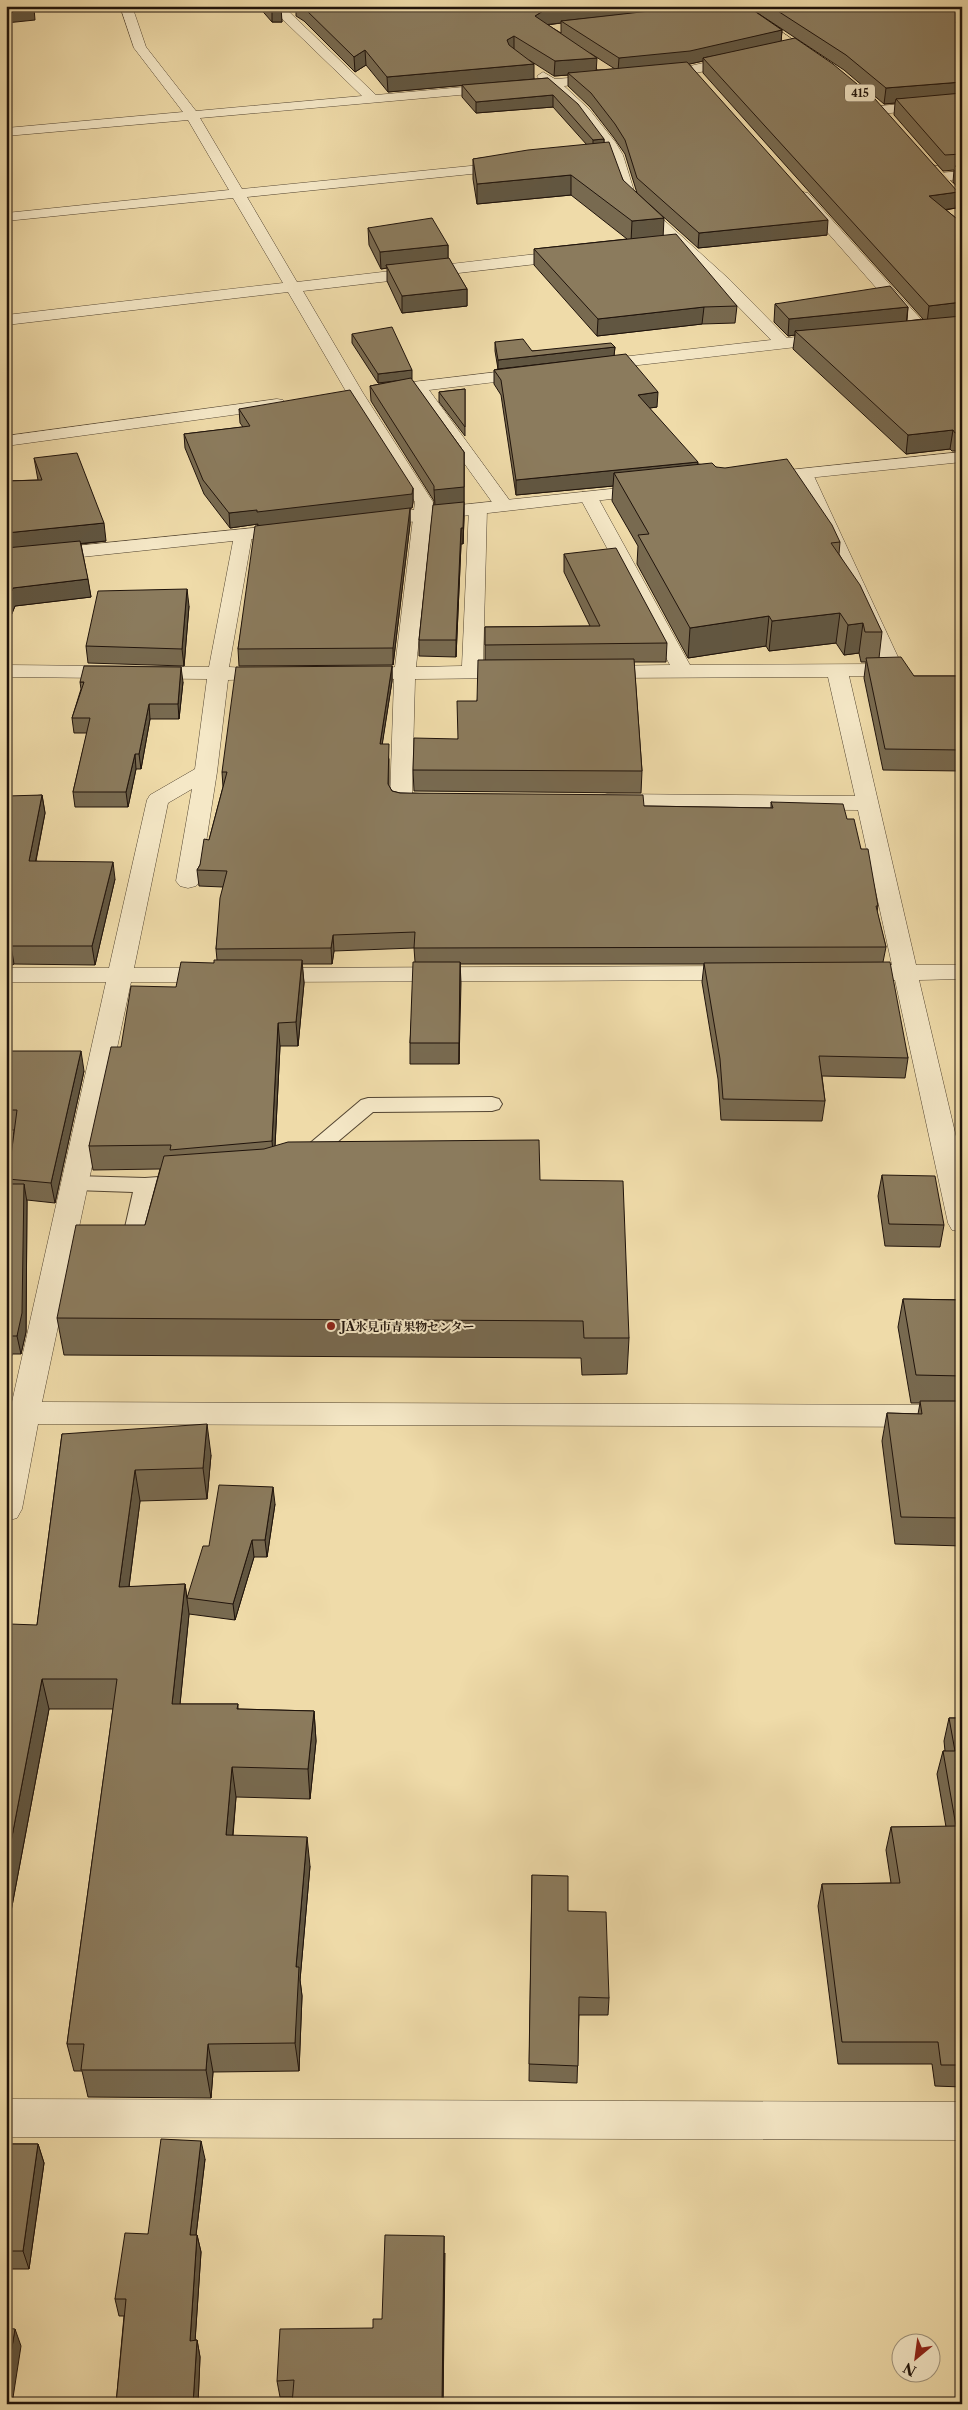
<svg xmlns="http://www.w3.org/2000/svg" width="968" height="2410" viewBox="0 0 968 2410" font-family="'Libre Caslon Text','Noto Serif JP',serif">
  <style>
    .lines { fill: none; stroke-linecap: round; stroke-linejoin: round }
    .service-casing { stroke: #534532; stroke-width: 2 }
    .minor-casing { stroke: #534532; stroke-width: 1 }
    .tertiary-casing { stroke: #534532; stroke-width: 1 }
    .trunk-casing { stroke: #1f130b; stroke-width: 1 }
    .service { fill: #f5e8c7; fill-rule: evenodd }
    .minor { fill: #f5e8c7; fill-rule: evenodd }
    .tertiary { fill: #f5e8c7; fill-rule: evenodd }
    .trunk { fill: #efdba9; fill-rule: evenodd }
    .wall { fill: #786a50; stroke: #1f130b; fill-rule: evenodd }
    .shaded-wall { fill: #615641; stroke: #1f130b }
    .building { fill: #8b7b5d; stroke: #1f130b }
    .poi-dot { fill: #8f2418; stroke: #f5e8c7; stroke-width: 2 }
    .labels { text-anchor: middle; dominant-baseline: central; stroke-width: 4; stroke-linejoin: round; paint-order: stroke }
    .shield { fill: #f5e8c7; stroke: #5f5343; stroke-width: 1 }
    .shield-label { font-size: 11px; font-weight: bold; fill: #1f130b }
    .poi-label { font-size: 12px; font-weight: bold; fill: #1f130b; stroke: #f5e8c7; text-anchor: start }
  </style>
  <rect width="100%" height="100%" fill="#efdba9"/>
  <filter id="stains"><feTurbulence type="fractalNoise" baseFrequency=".004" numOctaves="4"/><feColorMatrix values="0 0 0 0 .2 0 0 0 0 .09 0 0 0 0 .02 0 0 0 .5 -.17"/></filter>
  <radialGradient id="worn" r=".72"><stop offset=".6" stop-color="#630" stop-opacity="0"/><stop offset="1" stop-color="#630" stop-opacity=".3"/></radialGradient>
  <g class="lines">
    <!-- service casing -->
    <g class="service-casing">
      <path id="service" d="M492,1097L499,1099L502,1104L499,1109L492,1111L373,1112L310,1165L303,1167L296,1165L293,1160L296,1155L361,1100L368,1098Z
        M185,1175L192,1177L196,1182L192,1187L154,1191L142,1251L139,1256L131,1259L120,1256L117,1251L121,1245L133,1192L75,1190L68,1188L64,1183L68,1178L75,1176L145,1178Z"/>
    </g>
    <!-- minor casing -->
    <g class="minor-casing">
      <path id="minor" d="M120,6H132L146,47L196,111L362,96L275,12L273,9L276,6H283L376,95L540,80L537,76L543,72L555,79L610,75L611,78L605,82L564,86L589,109L616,143L623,155L635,194L730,280L787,338L831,333L837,335L839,338L837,341L831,343L595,370L589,369L587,365L589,361L595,360L771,340L718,286L675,248H648L645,245L648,242L666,239L623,199L610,160H592L590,157L592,154L607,152C593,126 572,106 549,87L200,118L242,189L510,162L517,166L510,170L247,197L297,282L571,250L579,255L571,260L303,291L363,393L433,502L416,667L462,666L469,508L471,504H485L487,508L483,666L522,668L525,672L522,676L515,678L415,679L412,793L440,795L443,800L440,805L432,807L393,805L390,800L394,679L381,677L378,673L381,669L395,667L415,502L347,393L288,292L6,325V315L283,283L233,198L6,221V213L229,190L188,120L6,136V128L183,112L134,48Z
        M739,55L743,56L745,59L743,62C728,66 660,84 650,73L656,69L690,66Z
        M962,98V106L880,114L873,110L880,106Z
        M962,171V179L940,181L933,177L940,173Z
        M803,192L808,193L928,327L930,330L928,333H916L798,199L796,196Z
        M530,368L536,369L538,373L536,377L429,390L513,505L511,509H497L413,392L379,396L373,395L371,391L373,387L379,386Z
        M277,399L283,400L286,404L283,408L6,446V436Z
        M804,469L810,470L813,474L904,670L901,674L894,676H849L916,965H962V979L919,980L962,1162V1232L952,1230L948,1223L895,980H855L846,978L843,973L846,968L855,966L892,965L858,810L607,808L599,806L596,801L599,796L607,794L855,796L828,677L598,678L591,676L588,672L591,668L598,666L670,665L579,496L582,492H594L597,496L690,665L881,664L795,474L798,470Z
        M243,530L250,532L252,536L229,667L279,670L282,674L279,678L228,680L217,772L200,881L196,886L188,888L180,886L176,881L192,789L168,803L134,968H215L224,970L227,975L224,980L215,982H131L42,1402L962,1405V1427L38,1424L22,1509L17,1518L6,1521V1402H12L106,982H6V968H109L147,800L150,795L195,769L207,679L6,677V665L209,667L234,536L236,532Z
        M740,966L749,968L752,973L749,978L740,980L265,982L256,980L253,975L256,970L265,968Z
        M6,2099L962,2102V2140L6,2137Z"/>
    </g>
    <!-- tertiary casing -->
    <g class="tertiary-casing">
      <path id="tertiary" d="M962,452V462L759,483L753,482L750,478L753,474L759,473Z
        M649,485L655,486L658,490L655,494L374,526L367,524L365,520L367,516L374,514Z
        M292,524L299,526L301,530L299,534L6,565V553Z"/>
    </g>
    <!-- trunk casing -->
    <g class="trunk-casing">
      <path id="trunk" d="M730,6H744L824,61L822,64H814Z
        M933,165L938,166L962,194V208L957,207L926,169Z"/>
    </g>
    <!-- service -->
    <use href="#service" class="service"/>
    <!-- minor -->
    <use href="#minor" class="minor"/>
    <!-- tertiary -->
    <use href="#tertiary" class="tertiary"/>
    <!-- trunk -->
    <use href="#trunk" class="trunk"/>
  </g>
  <!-- wall -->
  <path class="wall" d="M258,6H280L282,22H272Z
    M296,6H747L782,30L781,41L958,192L956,208L946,210L962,223V451H952L950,449L906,454L793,349L795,335L788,336L774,322L775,304L908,307L907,321L923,319L703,73V61L689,64L827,235L698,248L637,193L625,154L614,138L590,107L568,86V75L554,76L529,60L534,79L388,92L366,65L355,72L304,21L296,16ZM561,23V33L548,25ZM590,53L615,69L597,70Z
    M747,6H962V192L953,182L954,170L943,171L894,115L895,103L884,104L844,70Z
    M548,78L604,139V143L623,180L663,235L737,306L735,323L702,324L597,336L534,265V249L627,239L571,195L477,204L473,179V159L587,145L553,107L476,113L462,97V85Z
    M368,228L448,245V258L467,289V306L402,313L387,281V268L381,269L369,245Z
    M352,334L412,379H411L464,452V518L463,544H461L456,657L419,656V640L434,501L371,401L370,386L400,380L378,383L352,343Z
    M495,342L532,351L615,347L614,355L657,407L649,408L698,464L716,467L840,542L839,554L882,632L879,658L914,676H962V771L883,770L864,678L866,662H861L859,653L844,655L836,643L769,651L766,646L688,658L637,564L638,546L612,501L613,486L516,495L501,395L494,384V370L498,369L495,351Z
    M465,389V436L439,402V392Z
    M239,409L413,488V502L412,508H410V524L393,665L239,666L238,649L258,524L230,528L204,494L185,448L184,434L243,427L240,423Z
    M34,458L106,541L81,544L91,597L15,606L6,628V481L38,480Z
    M564,554L667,643L666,662H634L642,771L641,793L414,791L413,770L458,739L477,701L485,660V627L590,626L564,572Z
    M189,606L184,666L88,663L86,646Z
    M392,666V681L382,744L389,759V786L392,791L400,793L644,806L771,808V802L847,819L861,849L878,906L877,912L886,947L883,962L908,1058L905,1078L822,1076L825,1101L822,1121L721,1120L718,1079L702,982L704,964H460L459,1064H410V1043L415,962L414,948L334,951L332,964H302L304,983L298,1046H280L275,1146L540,1180L629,1338L627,1374L582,1375L581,1358L64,1355L57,1318L145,1225L160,1169L93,1170L89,1146L121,1047L176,987L214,963L217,960L216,949L223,887L199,886L197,870L200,865L209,840L223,787L222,772Z
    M80,682H183L179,719H150L141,769H136L128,807H75L73,792L87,733H74L72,718L81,689Z
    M42,795L45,813L36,861L115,879L95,965L14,964L10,966H6V799Z
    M6,1051L84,1071L55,1203L27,1200L26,1332L21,1354H12L6,1384V1184H9L8,1179L14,1130H6Z
    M882,1175L944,1225L940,1247L885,1246L878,1196Z
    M903,1299L962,1300V1546L895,1544L882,1441L887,1413L918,1414L920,1403H911L898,1327Z
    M62,1434L211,1455L207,1499L140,1501L129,1587L185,1584L187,1598L209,1546L275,1504L267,1557H254L235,1620L189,1614L180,1704H238V1709L314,1711L316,1741L310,1799L236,1797L233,1836L310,1866L300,1980L302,1996L299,2071L213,2072L211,2098L88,2097L82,2071H74L67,2044L113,1709H49L9,1922L37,1625Z
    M949,1718H962V2087L935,2086L932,2064H838L818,1906L822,1884L891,1883L886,1850L891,1827H946L937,1774L943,1751H945L944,1741Z
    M532,1875L568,1911L609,1998L608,2015H579L577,2083L529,2081Z
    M6,2144H38L44,2163L29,2269H6Z
    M205,2159L196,2235H197L201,2252L195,2340H197L200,2357L198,2404H116L124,2316H119L115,2299L148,2234Z
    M445,2253L443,2404L293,2397H280L277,2381L373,2328L382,2319Z"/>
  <!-- shaded-wall -->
  <path class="shaded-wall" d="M582,6H705L561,21V23L543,25L535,16L543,11Z
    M281,7L282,22H272V8Z
    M34,8L35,20L6,23V12Z
    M962,16V31L956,23L959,17Z
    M782,30L781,43L703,58V61L690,64L618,71L619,58Z
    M514,36V50L506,55L507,40Z
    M365,50L366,65L355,72L354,57Z
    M597,58L596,73H568V75L554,76L555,61Z
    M534,64V79L388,92L387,77Z
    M962,82V97L896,99L895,103L884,104L886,88Z
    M553,95V107L476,113V102Z
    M604,139V150L593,152V140Z
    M571,175V195L477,204V184Z
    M958,192L956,208L927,212L929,196Z
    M664,218L663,239L631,242L632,221Z
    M828,220L827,235L698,248L699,233Z
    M448,245V262L386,265L387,268L381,269L380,252Z
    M467,289V306L402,313V296Z
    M962,302V319L927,323L929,306Z
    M704,307L702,324L597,336L598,319Z
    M908,307L906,324L795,331V335L788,336L789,319Z
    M615,347L614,356L498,369V360Z
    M412,370V379L378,383V374Z
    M658,392L657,407L637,410L638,395Z
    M953,430L950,449L906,454L908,435Z
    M464,452V518L463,544V528L435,505L434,490Z
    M698,462L697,477L614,473L613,486L516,495V480Z
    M413,488V502L412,508H410V524L393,665V648L258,526V524L230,528L229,513Z
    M104,523L106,541L6,551V533Z
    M461,528V544L456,657V640Z
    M88,579L91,597L15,606L6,628V603L13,588Z
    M187,589L189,606L184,666L182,649Z
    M840,613L836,643L769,651L772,621Z
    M769,616L766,646L688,658L690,628Z
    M863,623L859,653L844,655L848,625Z
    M392,666V681L380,759V744Z
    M181,667L183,682L179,719L178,704Z
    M149,704L150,719L141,769L139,754Z
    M135,754L136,769L128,807L126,792Z
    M42,795L45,813L32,879L29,861Z
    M113,862L115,879L95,965L92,946Z
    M333,935L334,951L332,964L331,948Z
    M11,946L14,964L10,966L6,948Z
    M302,960L304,983L298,1046L296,1022Z
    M460,962L461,983L459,1064V1043Z
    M278,1023L280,1046L274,1165L272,1141Z
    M81,1051L84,1071L55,1203L51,1183Z
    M24,1184L27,1202L26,1332L21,1354L17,1336Z
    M8,1336L12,1354L6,1384V1345Z
    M207,1424L211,1455L207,1499L203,1468Z
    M135,1470L140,1501L125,1617L119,1587Z
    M273,1487L275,1504L267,1557L265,1540Z
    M252,1540L254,1557L235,1620L233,1604Z
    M185,1584L189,1614L177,1734L172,1704Z
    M42,1679L49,1709L9,1922L6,1934V1868Z
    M314,1711L316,1741L310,1799L308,1769Z
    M232,1767L236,1797L230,1865L226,1835Z
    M307,1837L310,1866L300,1980L302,1996L299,2071L295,2043L296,1967Z
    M208,2044L213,2072L211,2098L206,2070Z
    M201,2141L205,2159L194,2252L190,2235Z
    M38,2144L44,2163L29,2269L23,2251Z
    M197,2235L201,2252L194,2357L190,2341Z
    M444,2236L443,2404H442Z
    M15,2329L21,2346L12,2404H6V2383Z
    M197,2340L200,2357L198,2404H193Z"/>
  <!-- building -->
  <path class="building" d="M6,6H33L34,8L6,12Z
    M270,6H280L281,7L272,8Z
    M302,6H582L543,11L535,16L597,58L555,61L514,36L507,40L509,45L534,64L387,77L365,50L354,57Z
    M694,6H747L782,30L690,51L619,58L561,21Z
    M770,6H962V16L959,17L956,23L962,27V82L886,88L846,55Z
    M795,38L833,64L875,99L958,192L929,196L962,223V302L929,306L703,58Z
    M687,62L828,220L699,233L637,178L625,140L615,124L591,93L568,73Z
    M548,78L578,104L604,139L593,140L553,95L476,102L462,85Z
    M962,93V154L945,155L896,99Z
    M609,142L623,180L664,218L632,221L571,175L477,184L473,159L528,150Z
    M962,165V173L955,166Z
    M432,218L448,245L380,252L368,228Z
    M676,234L737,306L704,307L598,319L534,249Z
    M449,258L467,289L402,296L386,265Z
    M890,286L908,307L789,319L775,304Z
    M962,316V432L955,433L953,430L908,435L795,331Z
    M392,327L412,370L378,374L352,334Z
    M523,339L532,351L611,343L615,347L498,360L495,342Z
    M626,354L658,392L638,395L698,462L516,480L501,380L494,370Z
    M411,378L464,452V487L434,490V486L370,386Z
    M465,389V427L439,392Z
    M350,390L413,488L412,494L257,512V510L229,513L203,480L184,434L250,426L239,409Z
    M77,453L104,523L6,533V481L42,480L34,458Z
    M787,459L832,525L840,542L831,543L860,585L882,632H865L863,623L848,625L840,613L772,621L769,616L690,628L638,535L649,534L614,473L712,463L716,467L725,468Z
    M464,502L463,528H461L456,640H419L433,505Z
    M410,508L393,648L238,649L255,526Z
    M80,541L88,579L13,588L6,603V548Z
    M616,548L667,643L485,645V627L600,626L564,554Z
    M187,589L182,649L86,646L98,591Z
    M901,657L914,676H962V750L885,749L866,658Z
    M634,659L642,771L413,770L414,738L458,739L457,701H477L478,660Z
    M84,666L181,667L178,704H149L139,754H135L126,792H73L90,718H72L84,682H80Z
    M392,666L380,744H389L388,784L392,791L400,793L643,795L644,806L773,808L771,802L843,804L847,819H854L861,849H868L878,906H876L886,947L414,948L415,932L333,935L331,948L216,949L220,898L227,871L197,870L200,865L204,839L209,840L227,772H222L236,667Z
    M42,795L29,861L113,862L92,946H11L6,948V799L7,796Z
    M214,960H302L296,1022L278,1023L272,1141L170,1150L171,1145L89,1146L111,1047H121L131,986L176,987L181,962L214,963Z
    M413,962H460L459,1043H410Z
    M890,962L908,1058L819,1056L825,1101L723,1099L720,1059L704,963Z
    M6,1051H81L51,1183L8,1179L17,1110H6Z
    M539,1140L540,1180L623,1181L629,1338H584L583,1321L57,1318L76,1225H145L164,1156L264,1149L288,1142Z
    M882,1175L935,1176L944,1225L889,1224Z
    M6,1184H24L22,1313L17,1336H8L6,1345Z
    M903,1299L962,1300V1376L916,1375Z
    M920,1401H962V1518L901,1517L887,1413L922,1414Z
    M207,1424L203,1468L135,1470L119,1587L185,1584L172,1704H238L237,1709L314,1711L308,1769L232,1767L226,1835L307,1837L296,1967H299L295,2043L208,2044L206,2070H81L84,2044H67L117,1679H42L6,1868V1643L10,1624L37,1625L62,1434Z
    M219,1485L273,1487L265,1540H252L233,1604L187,1598L203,1546H209Z
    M949,1718H962V2065H941L938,2042H842L822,1884L900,1883L891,1827L956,1826L943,1751H955Z
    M532,1875L568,1876V1911L606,1912L609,1998L579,1997L578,2066L529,2064Z
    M161,2139L201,2141L190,2235H197L190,2341L197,2340L193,2404H116L126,2299H115L125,2233L148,2234Z
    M6,2144H38L23,2251H6Z
    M385,2235L444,2236L442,2404H292L294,2380L277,2381L280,2329L373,2328V2319H382Z
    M6,2328L15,2329L6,2383Z"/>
  <!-- markers -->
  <circle class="poi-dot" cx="331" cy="1326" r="5"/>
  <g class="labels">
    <!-- shield labels -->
    <rect class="shield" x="845" y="84.5" width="30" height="17" rx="4"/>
    <g class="shield-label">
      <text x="860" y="93">415</text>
    </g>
    <!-- poi labels -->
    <g class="poi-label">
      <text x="341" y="1326">JA氷見市青果物センター</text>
    </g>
  </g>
  <!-- margin -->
  <rect width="968" height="2410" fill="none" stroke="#efdba9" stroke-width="25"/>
  <rect x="8" y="8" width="953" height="2395" fill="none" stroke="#1f130b" stroke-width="2.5"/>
  <rect x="12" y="12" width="943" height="2385" fill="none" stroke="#1f130b"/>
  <!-- north arrow -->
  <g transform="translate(916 2358) rotate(209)"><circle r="24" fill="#f5e8c7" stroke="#9f937c"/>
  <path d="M0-4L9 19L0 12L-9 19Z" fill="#8f2418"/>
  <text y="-8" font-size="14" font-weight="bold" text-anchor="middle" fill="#1f130b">N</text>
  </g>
  <rect width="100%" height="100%" filter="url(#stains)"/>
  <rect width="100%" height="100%" fill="url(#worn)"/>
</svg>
